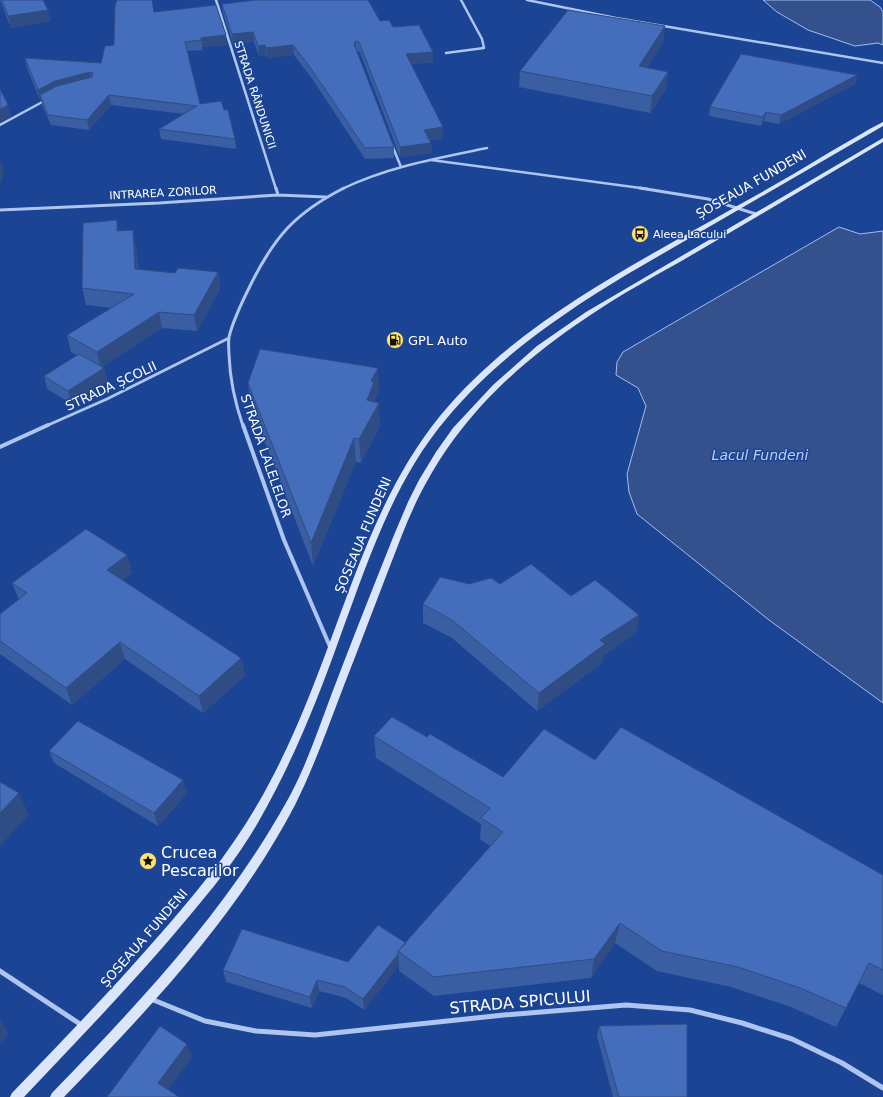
<svg xmlns="http://www.w3.org/2000/svg" width="883" height="1097" viewBox="0 0 883 1097" font-family="'DejaVu Sans',sans-serif">
  <style>
    .water { fill: #34518d; stroke: #a1bef1 }
    .lines { fill: none; stroke-linecap: round; stroke-linejoin: round }
    .street-far3 { stroke: #adc5ef; stroke-width: 2.5 }
    .street-far2 { stroke: #adc5ef; stroke-width: 3 }
    .street-far1 { stroke: #adc5ef; stroke-width: 4 }
    .street { stroke: #adc5ef; stroke-width: 5 }
    .secondary { fill: #dbe6fb; fill-rule: evenodd }
    .wall { fill: #3a5ea2 }
    .shaded-wall { fill: #304c84 }
    .building { fill: #446dbc; stroke: #304c84 }
    .labels { text-anchor: middle; dominant-baseline: central; stroke-width: 3; stroke-linejoin: round; paint-order: stroke }
    .far-street-label { font-size: 11px; fill: #fff; stroke: #1b4495 }
    .far-poi-label { font-size: 11px; fill: #fff; stroke: #1b4495; text-anchor: start }
    .street-label { font-size: 13px; fill: #fff; stroke: #1b4495 }
    .poi-label { font-size: 13px; fill: #fff; stroke: #1b4495; text-anchor: start }
    .water-label { font-size: 14px; font-style: italic; fill: #bacff6; stroke: #1b4495 }
    .near-poi-label { font-size: 16px; fill: #fff; stroke: #1b4495; text-anchor: start }
    .near-street-label { font-size: 16px; fill: #fff; stroke: #1b4495 }
  </style>
  <rect width="100%" height="100%" fill="#1b4495"/>
  <!-- water -->
  <path class="water" d="M763,0H870L880,7L883,12V45L878,43L855,46L808,30L777,12Z
    M839,227L860,234L883,231V703L769,620L637,514L629,492L627,474L646,406L638,388L616,375L617,362L623,352Z"/>
  <g class="lines">
    <!-- street-far3 -->
    <path class="street-far3" d="M216,0L276,189
      M527,0L616,18L883,63
      M446,53L484,48L482,39L461,0
      M0,125L46,100
      M392,145L401,167
      M431,160L648,189
      M342,189C387,167 438,158 487,148"/>
    <!-- street-far2 -->
    <path class="street-far2" d="M276,188L278,195
      M640,188L708,199L756,214
      M0,210L159,203L278,195L326,197
      M46,426L107,399L229,338
      M243,426C235,403 230,380 229,355C229,350 228,343 229,337C233,320 242,302 250,286C274,237 295,213 344,188"/>
    <!-- street-far1 -->
    <path class="street-far1" d="M243,425L284,540L331,649
      M0,447L48,425"/>
    <!-- street -->
    <path class="street" d="M0,971L83,1026
      M151,999L205,1021L256,1031L315,1035L504,1015L626,1005L690,1010L742,1023L792,1039L842,1063L883,1088"/>
    <!-- secondary -->
    <path class="secondary" d="M883,122V126L626,275C560,315 497,358 447,418C394,480 368,561 340,637C318,699 293,761 260,819C240,855 213,888 186,920C135,981 79,1039 24,1097H10L12,1093C60,1043 109,993 155,940C201,888 241,839 273,776C296,732 314,685 331,639C360,561 387,481 440,416C517,322 634,265 737,206C768,189 799,171 830,152C848,142 865,131 883,122Z
      M883,138V142C819,180 755,218 690,256C657,275 621,294 589,316C502,374 440,437 402,535C382,586 363,637 343,688C328,727 314,767 295,805C237,916 150,1008 64,1097H50L52,1093C139,1003 226,911 287,801C306,767 318,730 332,693C352,640 373,588 394,535L408,502L419,480L436,452L453,428L493,385L537,346L586,312Z"/>
  </g>
  <!-- wall -->
  <path class="wall" d="M0,0H43L48,10L50,21L11,28Z
    M222,4L380,21L393,27L433,52V62L411,64L443,138L430,140L432,153L400,157L360,52L356,50L394,147V158L365,159L313,80L294,55L267,58L266,55L259,56L254,42L233,44L223,13Z
    M154,12L227,45L202,47L203,50L187,51L200,104L235,139L236,149L161,139L159,129L184,114L111,105L89,130L51,125L42,105L41,99L40,100L27,68L25,58L101,63L114,45Z
    M665,26L663,43L647,68L668,72L666,89L650,113L519,87L520,71Z
    M857,75L855,84L779,124L764,121L761,126L709,116L710,107Z
    M117,220L119,231L136,246L138,269L175,273L218,272L220,289L197,331L162,328L102,367L104,368L107,381L72,404L47,389L44,376L77,355L71,352L67,335L112,308L86,305L82,288Z
    M248,383L379,392L375,399L380,426L361,463L356,462L313,566L251,406Z
    M127,555L132,573L122,580L241,658L245,676L203,713L125,659L72,705L0,654V614L19,600L12,583Z
    M469,584L571,596L639,615L636,633L604,655L602,663L537,711L452,638L423,623V604Z
    M374,736L427,737L503,777L595,760L883,875V995L859,983L836,1027L791,1007L731,987L657,971L615,943L591,978L434,996L399,971V965L364,1010L346,998L319,991L312,1008L226,982L223,970L348,962L406,943L490,846L480,839L481,824L376,758Z
    M49,751L187,793L158,826L54,763Z
    M599,1026L687,1097H613L597,1036Z"/>
  <!-- shaded-wall -->
  <path class="shaded-wall" d="M48,10L50,21L11,28L8,16Z
    M665,26L663,43L637,83L639,66Z
    M253,32L254,42L233,44L232,34Z
    M226,35L227,45L202,47L201,38Z
    M356,41V50L354,44Z
    M265,45L266,55L259,56L258,46Z
    M293,45L294,55L267,58L266,48Z
    M433,52V62L406,64V54Z
    M90,72L92,81L40,95L41,99L40,100L38,90L55,81Z
    M668,72L666,89L650,113L652,96Z
    M857,75L855,84L779,124L781,115Z
    M109,95L111,105L89,130L87,120Z
    M8,105L11,116L0,122V109Z
    M766,112L764,121L761,126L763,117Z
    M443,127V138L424,141V130Z
    M431,143L432,153L400,157V147Z
    M1,160L4,172L0,187V163Z
    M117,220L120,236L117,231Z
    M133,230L136,246L138,285L135,269Z
    M218,272L220,289L197,331L194,315Z
    M159,312L162,328L101,368L97,352Z
    M104,368L107,381L72,404L68,391Z
    M378,368L379,392L375,399L376,406L379,403L380,426L361,463L359,439L371,381Z
    M354,438L356,462L313,566L311,543Z
    M127,555L132,573L112,588L107,570Z
    M639,615L636,633L604,655L602,663L537,711L539,693L600,640Z
    M120,642L125,659L72,705L66,688Z
    M241,658L245,676L203,713L199,696Z
    M183,780L187,793L158,826L154,813Z
    M19,793L29,815L0,846V813Z
    M620,923L615,943L591,978L594,959Z
    M398,954L399,965L364,1010L363,999Z
    M317,980L319,991L312,1008L310,997Z
    M0,1020L9,1034L0,1043Z
    M187,1044L192,1058L163,1097L158,1083Z"/>
  <!-- building -->
  <path class="building" d="M2,0H43L48,10L8,16Z
    M117,0H152L154,12L216,5L226,35L201,38V40L185,42L200,104L221,101L224,110H228L235,139L159,129L197,106L109,95L87,120L48,115L40,95L57,86L92,77L93,73L90,72L55,81L38,90L25,58L101,63L105,46L114,45L115,6Z
    M257,0H368L380,21L389,20L393,27L419,25L433,52L406,54L443,127L424,130L431,143L400,147L359,42L356,41L354,44L394,147L365,148L312,70L293,45L266,48L265,45L258,46L253,32L232,34L222,4Z
    M568,10L665,26L639,66L668,72L652,96L520,71Z
    M741,54L857,75L781,115L766,112L763,117L710,107Z
    M0,89L8,105L0,109Z
    M117,220V231L133,230L135,269L175,273L178,268L218,272L194,315L159,312L97,352L67,335L134,294L82,288L83,223Z
    M260,349L378,368L371,381L374,382L367,400L379,403L359,439L354,438L311,543L248,383Z
    M79,354L104,368L68,391L44,376Z
    M86,529L127,555L107,570L241,658L199,696L120,642L66,688L0,641V614L27,593L12,583Z
    M531,564L571,596L595,580L639,615L600,640L605,644L539,693L452,620L423,604L440,577L469,584L491,578L500,584Z
    M392,717L427,737L430,734L503,777L544,729L595,760L621,727L883,875V970L869,963L846,1008L800,988L738,967L662,951L620,923L594,959L434,977L398,951L503,832L481,818L490,808L374,736Z
    M78,721L183,780L154,813L49,751Z
    M0,782L19,793L0,813Z
    M378,925L406,943L398,951V954L363,999L345,987L317,980L310,997L223,970L242,929L348,962Z
    M687,1024V1097H619L599,1026Z
    M160,1026L187,1044L158,1083L179,1097H107Z"/>
  <!-- icons -->
  <defs>
    <g id="bus-disc" transform="scale(0.9)"><circle r="9.5" fill="#ffe36c" stroke="#1b4495"/><path d="M-5-6H5V4H4V6H2V4H-2V6H-4V4H-5ZM-3.5-4V0h7V-4ZM-3.5 1.2v1.5H-2V1.2ZM2 1.2v1.5H3.5V1.2Z" fill="#111"/></g>
    <g id="fuel-disc" transform="scale(0.9)"><circle r="9.5" fill="#ffe36c" stroke="#1b4495"/><path d="M-5.5-6h7V0h2V4h1.3V-2.5L3-4.5l.8-.8L6-3V5H2.5V1h-1V6h-7ZM-4.2-4.7v3.2H.2V-4.7Z" fill="#111"/></g>
    <g id="sight-disc" transform="scale(0.9)"><circle r="9.5" fill="#ffe36c" stroke="#1b4495"/><path d="M0-6L1.8-2.2L6-1.7L2.9 1.2L3.7 5.4L0 3.3L-3.7 5.4L-2.9 1.2L-6-1.7L-1.8-2.2Z" fill="#111"/></g>
  </defs>
  <g fill-rule="evenodd">
    <use href="#bus-disc" x="640" y="234"/>
    <use href="#fuel-disc" x="395" y="340"/>
    <use href="#sight-disc" x="148" y="861"/>
  </g>
  <g class="labels">
    <!-- far-street labels -->
    <g class="far-street-label">
      <text transform="translate(255 95) rotate(72)">STRADA RÂNDUNICII</text>
      <text transform="translate(163 193) rotate(-3)">INTRAREA ZORILOR</text>
    </g>
    <!-- far-poi labels -->
    <g class="far-poi-label">
      <text x="653" y="234">Aleea Lacului</text>
    </g>
    <!-- street labels -->
    <g class="street-label">
      <text transform="translate(751 184) rotate(-30)">ȘOSEAUA FUNDENI</text>
      <text transform="translate(111 386) rotate(-25)">STRADA ȘCOLII</text>
      <text transform="translate(266 456) rotate(71)">STRADA LALELELOR</text>
      <text transform="translate(363 535) rotate(-67)">ȘOSEAUA FUNDENI</text>
      <text transform="translate(144 938) rotate(-49)">ȘOSEAUA FUNDENI</text>
    </g>
    <!-- poi labels -->
    <g class="poi-label">
      <text x="408" y="340">GPL Auto</text>
    </g>
    <!-- water labels -->
    <g class="water-label">
      <text x="760" y="455">Lacul Fundeni</text>
    </g>
    <!-- near-poi labels -->
    <g class="near-poi-label">
      <text x="161" y="852">Crucea<tspan x="161" dy="18">Pescarilor</tspan></text>
    </g>
    <!-- near-street labels -->
    <g class="near-street-label">
      <text transform="translate(520 1002) rotate(-5)">STRADA SPICULUI</text>
    </g>
  </g>
</svg>
